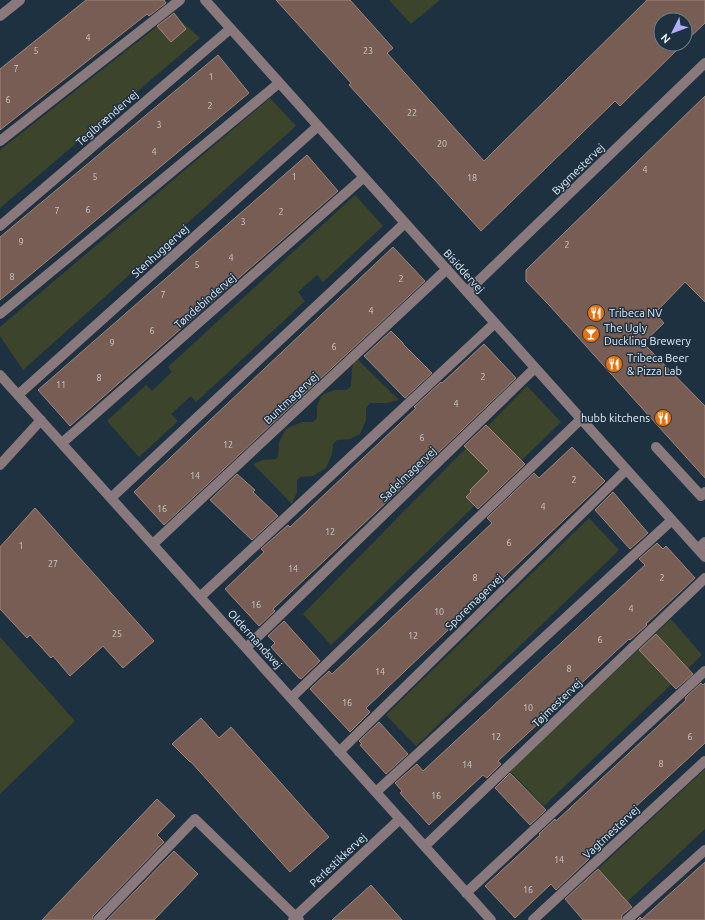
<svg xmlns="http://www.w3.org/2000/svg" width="705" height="920" viewBox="0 0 705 920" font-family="Ubuntu,sans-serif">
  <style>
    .green { fill: #3c452b }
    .building { fill: #775d53; stroke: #a1857a }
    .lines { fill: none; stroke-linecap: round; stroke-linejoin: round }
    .minor { stroke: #89797c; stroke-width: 10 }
    .labels { text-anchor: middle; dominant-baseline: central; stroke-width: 3; stroke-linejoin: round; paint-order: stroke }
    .number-label { font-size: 9px; fill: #c8cad0 }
    .street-label { font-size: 11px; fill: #e3eef9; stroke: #1e3141 }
    .poi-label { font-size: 11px; fill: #e3eef9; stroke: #1e3141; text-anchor: start }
  </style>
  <rect width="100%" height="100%" fill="#1e3141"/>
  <!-- green -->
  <path class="green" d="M389,0H440L411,24Z
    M173,14L200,38L0,208V150Z
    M270,98L296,126L23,370L0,336V327Z
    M355,195L383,226L323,282L317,275L298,292L305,301L196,402L191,396L171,414L178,421L139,457L107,421L146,385L152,391L172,372L168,367Z
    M355,357L399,400L387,403H370L366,408V420L360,434L350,439L337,440L333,444L332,454L326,468L313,476L300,477L297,481V492L292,504L253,464L263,460L276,459L278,456L279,442L286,429L302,422H313L317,418V406L322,395L334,390H347L351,386L352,369Z
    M527,386L561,422L331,645L303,614Z
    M589,518L619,550L416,746L386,715Z
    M671,619L702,655L544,806L510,771Z
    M0,637L75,721L0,794Z
    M705,769V829L627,902L598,869Z"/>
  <!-- building -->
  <path class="building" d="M86,0H164L166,3L149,16L147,14L0,130V69Z
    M276,0H350L393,48L387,53L484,161L647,0H705V23L685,42V20H661V44H683L620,106L615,101L481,231L349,85L351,83Z
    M174,13L186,29L171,42L157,26Z
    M218,55L249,93L0,300V237Z
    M705,96V302L685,282L655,313L664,323L643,343L705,406V478L549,305L526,281V270Z
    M307,155L338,191L70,426L38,390Z
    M393,247L425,281L164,525L134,492Z
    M391,331L403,343V344L432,373L405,398L364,356Z
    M484,344L516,378L411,479L273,609L275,611L259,626L225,589L264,552L261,549L288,525L290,527L416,408L414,407L441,382L442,383Z
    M486,425L525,464L478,509L466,497L471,492L470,490L489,471L464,446Z
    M572,447L605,481L366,708L370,712L350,732L310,689L329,671L332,674L492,523L487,518L534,473L539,478Z
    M237,474L255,490L253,492L278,516L252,540L210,500Z
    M613,492L648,533L630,549L595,510Z
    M35,508L154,641L123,668L103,646L70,676L53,656L51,658L30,635L27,638L0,609V547Z
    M657,543L663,549L666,546L695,578L646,624L647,625L630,640L629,639L498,761L501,764L487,778L483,775L429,825L400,793L402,791L395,783L417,764L423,771L645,565L639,559Z
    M284,621L320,661L301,679L300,678H299L271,647L275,643L268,636Z
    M656,634L693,674L676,689L639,650Z
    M701,683L703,685L705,683V743L584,854L589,859L556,890L551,884L515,918L485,886L540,835L539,834L555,819L556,821L686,700L685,698Z
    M201,718L219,738L231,727L329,837L290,872L191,762H190L172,744Z
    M379,722L408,754L386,774L360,745L362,744L359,741Z
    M510,773L546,810L530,825L495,788Z
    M157,799L175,816L157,835L164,842L93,916L92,920H42Z
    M174,851L198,874L154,920H107Z
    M705,862V920H637L640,917L642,919Z
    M598,869L632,907L622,915L621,920H583L565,899Z
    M371,885L402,920H332Z"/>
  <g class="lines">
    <!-- minor -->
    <path class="minor" d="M205,0L705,557
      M0,16L20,0
      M0,141L180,0
      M0,226L230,29
      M467,292L705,63
      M0,314L279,83
      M0,375L491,920
      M18,395L318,126
      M62,443L364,177
      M656,447L701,496L705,492
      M0,465L41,420
      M111,498L405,223
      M153,544L447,269
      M698,549L705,542
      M200,597L495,323
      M246,648L535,368
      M291,698L581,419
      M339,752L626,470
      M376,792L672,520
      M425,846L705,578
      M466,893L705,671
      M98,920L195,819L299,920
      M293,920L296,916L400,819
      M533,920L705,761
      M627,920L705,850"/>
  </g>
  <!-- icons -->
  <defs>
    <g id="restaurant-disc" transform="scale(0.9)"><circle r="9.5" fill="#e8710a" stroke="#1e3141"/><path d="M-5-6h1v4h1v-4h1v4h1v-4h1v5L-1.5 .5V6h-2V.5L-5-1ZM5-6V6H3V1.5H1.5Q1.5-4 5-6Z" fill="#fff"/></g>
    <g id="bar-disc" transform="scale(0.9)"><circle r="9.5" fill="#e8710a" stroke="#1e3141"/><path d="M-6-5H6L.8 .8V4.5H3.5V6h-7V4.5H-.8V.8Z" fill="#fff"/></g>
  </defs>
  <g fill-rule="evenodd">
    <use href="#restaurant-disc" x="596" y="313"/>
    <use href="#bar-disc" x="591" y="334"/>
    <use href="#restaurant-disc" x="614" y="364"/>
    <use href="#restaurant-disc" x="663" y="418"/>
  </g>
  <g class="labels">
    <!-- number labels -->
    <g class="number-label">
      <text x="88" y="38">4</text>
      <text x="36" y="51">5</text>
      <text x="368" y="51">23</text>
      <text x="16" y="69">7</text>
      <text x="211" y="77">1</text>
      <text x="8" y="100">6</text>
      <text x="210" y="106">2</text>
      <text x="412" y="113">22</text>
      <text x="159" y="125">3</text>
      <text x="442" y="144">20</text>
      <text x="154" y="152">4</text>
      <text x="645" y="170">4</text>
      <text x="95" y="177">5</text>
      <text x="294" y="177">1</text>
      <text x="472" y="178">18</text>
      <text x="88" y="210">6</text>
      <text x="57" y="211">7</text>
      <text x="281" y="212">2</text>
      <text x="243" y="222">3</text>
      <text x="21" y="242">9</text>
      <text x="567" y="245">2</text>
      <text x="231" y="258">4</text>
      <text x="197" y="265">5</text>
      <text x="12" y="277">8</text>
      <text x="401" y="279">2</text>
      <text x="163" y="295">7</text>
      <text x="371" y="311">4</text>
      <text x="152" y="331">6</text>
      <text x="112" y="343">9</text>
      <text x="334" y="347">6</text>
      <text x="483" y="377">2</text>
      <text x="99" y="378">8</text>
      <text x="61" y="385">11</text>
      <text x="456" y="404">4</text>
      <text x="422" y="438">6</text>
      <text x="228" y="445">12</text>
      <text x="195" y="476">14</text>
      <text x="574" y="480">2</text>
      <text x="543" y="507">4</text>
      <text x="162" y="509">16</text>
      <text x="330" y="532">12</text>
      <text x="509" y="543">6</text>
      <text x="21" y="546">1</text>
      <text x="53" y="564">27</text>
      <text x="293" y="569">14</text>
      <text x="475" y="578">8</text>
      <text x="662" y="578">2</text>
      <text x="256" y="605">16</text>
      <text x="631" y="609">4</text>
      <text x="439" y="612">10</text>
      <text x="117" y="634">25</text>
      <text x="413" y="636">12</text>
      <text x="600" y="640">6</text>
      <text x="569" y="669">8</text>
      <text x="380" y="672">14</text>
      <text x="347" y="703">16</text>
      <text x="528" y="708">10</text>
      <text x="496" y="737">12</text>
      <text x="690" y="737">6</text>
      <text x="661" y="764">8</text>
      <text x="467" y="765">14</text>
      <text x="436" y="796">16</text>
      <text x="559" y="860">14</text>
      <text x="528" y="890">16</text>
    </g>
    <!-- street labels -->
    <g class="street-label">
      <text transform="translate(107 118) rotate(-41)">Teglbrændervej</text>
      <text transform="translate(578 169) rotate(-44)">Bygmestervej</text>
      <text transform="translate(160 251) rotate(-42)">Stenhuggervej</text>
      <text transform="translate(464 271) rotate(48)">Bisiddervej</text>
      <text transform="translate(205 301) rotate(-41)">Tøndebindervej</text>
      <text transform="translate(291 398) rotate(-43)">Buntmagervej</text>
      <text transform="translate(408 474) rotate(-44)">Sadelmagervej</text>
      <text transform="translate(474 602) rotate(-44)">Sporemagervej</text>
      <text transform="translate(255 639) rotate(48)">Oldermandsvej</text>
      <text transform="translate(557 703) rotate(-44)">Tøjmestervej</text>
      <text transform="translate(611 832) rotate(-43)">Vagtmestervej</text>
      <text transform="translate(338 860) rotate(-43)">Perlestikkervej</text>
    </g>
    <!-- poi labels -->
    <g class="poi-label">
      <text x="609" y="313">Tribeca NV</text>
      <text x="604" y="328">The Ugly<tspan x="604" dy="13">Duckling Brewery</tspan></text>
      <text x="627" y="358">Tribeca Beer<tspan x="627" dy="13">&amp; Pizza Lab</tspan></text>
      <text x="650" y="418" text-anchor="end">hubb kitchens</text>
    </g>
  </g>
  <!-- north arrow -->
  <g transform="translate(673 32) rotate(228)"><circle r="19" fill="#1e3141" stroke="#6d7d8b"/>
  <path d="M0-3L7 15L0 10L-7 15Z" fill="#b1adfa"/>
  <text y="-6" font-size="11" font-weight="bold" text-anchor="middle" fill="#e3eef9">N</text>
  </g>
</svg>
